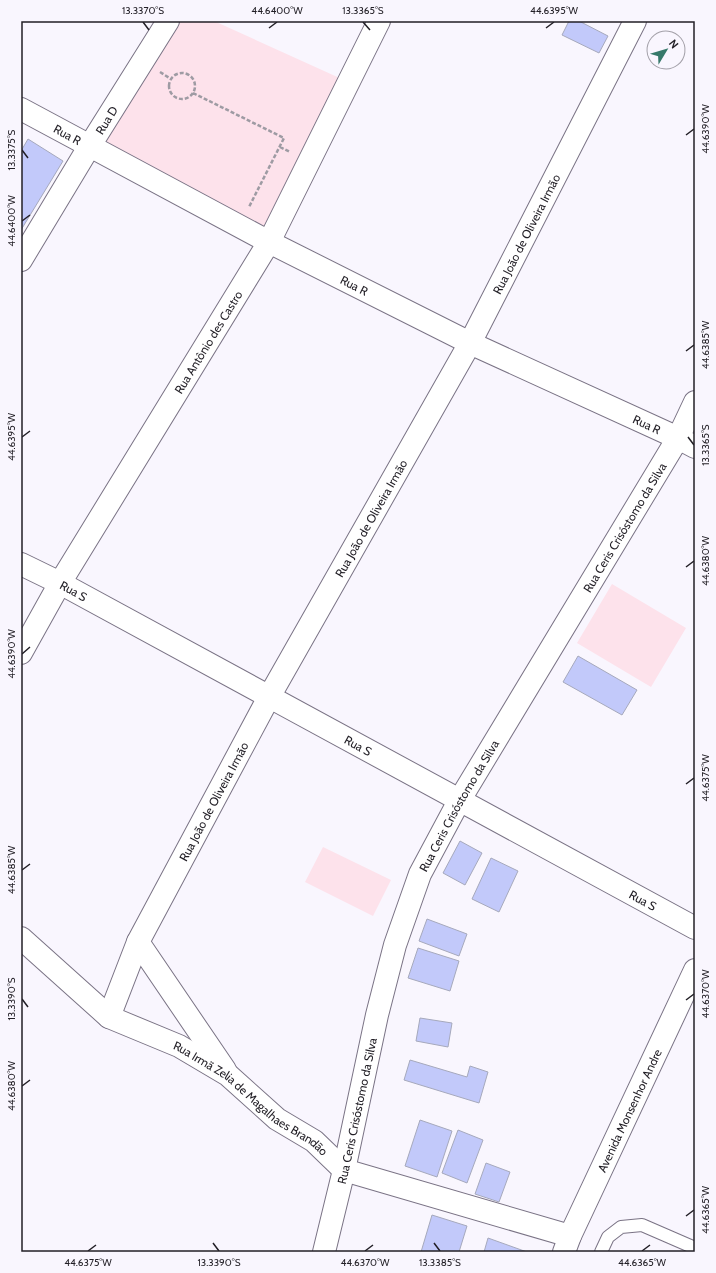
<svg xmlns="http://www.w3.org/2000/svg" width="716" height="1273" viewBox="0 0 716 1273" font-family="Cabin,sans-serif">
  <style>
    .green { fill: #fde2eb }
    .building { fill: #c2c9fa; stroke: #a6a9bc }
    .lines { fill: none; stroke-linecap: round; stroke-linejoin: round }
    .lane-casing { stroke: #7a7385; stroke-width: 14 }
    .street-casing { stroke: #7a7385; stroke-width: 24 }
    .secondary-casing { stroke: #7a7385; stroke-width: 24 }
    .primary-casing { stroke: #7a7385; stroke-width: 24 }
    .path { stroke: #9e9ba3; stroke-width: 2.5; stroke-dasharray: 4 2; stroke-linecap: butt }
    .lane { stroke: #fff; stroke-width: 12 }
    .street { stroke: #fff; stroke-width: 22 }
    .secondary { stroke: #fff; stroke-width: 22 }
    .primary { stroke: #fff; stroke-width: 22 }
    .ticks { fill: none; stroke: #221f26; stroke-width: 1.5 }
    .labels { text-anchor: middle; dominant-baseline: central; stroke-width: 4; stroke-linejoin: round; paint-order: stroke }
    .street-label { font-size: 12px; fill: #221f26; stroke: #f9f6fe }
    .neatline { fill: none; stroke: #221f26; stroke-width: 1.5 }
    .ticks-label { font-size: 10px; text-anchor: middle; fill: #221f26 }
  </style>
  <rect width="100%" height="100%" fill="#f9f6fe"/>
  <!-- green -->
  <path class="green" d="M181,21H214L344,80L268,230L104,141Z
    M612,584L686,628L651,687L577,643Z
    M323,847L391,880L373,916L305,882Z"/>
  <!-- building -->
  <path class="building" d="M569,21H579L608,36L599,53L562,35Z
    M28,139L63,161L21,230V151Z
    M578,656L637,690L622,715L563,682Z
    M460,841L482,853L465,885L443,873Z
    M491,858L518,871L499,912L472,899Z
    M427,919L467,934L459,956L419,941Z
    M418,948L459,961L450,991L408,978Z
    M420,1018L452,1023L448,1047L416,1041Z
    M410,1060L467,1077L470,1066L488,1072L479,1103L404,1080Z
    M420,1120L452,1131L437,1177L405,1166Z
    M458,1130L483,1140L467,1183L442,1173Z
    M486,1163L510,1172L499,1202L475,1194Z
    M432,1215L467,1226L459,1252H421Z
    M488,1238L527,1252H484Z"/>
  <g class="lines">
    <!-- lane casing -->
    <g class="lane-casing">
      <path id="lane" d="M601,1252L608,1237L621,1227L642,1225L695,1248"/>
    </g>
    <!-- street casing -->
    <g class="street-casing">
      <g id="street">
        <path id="s1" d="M21,260L89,147L168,21"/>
        <path id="s2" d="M21,564L60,583L695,928"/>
        <path id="s3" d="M21,653L60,583L269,242L379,21"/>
        <path id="s4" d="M21,938L109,1017L179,1046L228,1075L277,1119L314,1141L344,1170L570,1236"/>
        <path d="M138,942L225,1070"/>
        <path id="s5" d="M109,1017L138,942L269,697L470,343L635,21"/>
        <path id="s6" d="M324,1252L344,1170L377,1015L395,945L420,874L459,801L678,438L695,402"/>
      </g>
    </g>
    <!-- secondary casing -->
    <g class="secondary-casing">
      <g id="secondary">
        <path id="s7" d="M21,109L269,242L470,343L678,438L695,447"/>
      </g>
    </g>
    <!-- primary casing -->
    <g class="primary-casing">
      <g id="primary">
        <path id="s8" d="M564,1252L570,1236L695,970"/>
      </g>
    </g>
    <!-- path -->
    <path class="path" d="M160,72L171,79
      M169 86a13 13 0 1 1 26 0a13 13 0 1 1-26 0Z
      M193,93L284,138L249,207
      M280,147L290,152"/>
    <!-- lane -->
    <use href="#lane" class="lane"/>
    <!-- street -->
    <use href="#street" class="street"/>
    <!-- secondary -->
    <use href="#secondary" class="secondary"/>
    <!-- primary -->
    <use href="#primary" class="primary"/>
  </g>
  <!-- ticks -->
  <path class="ticks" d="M143,22L149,30M363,22L370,30M269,28L277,22M546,28L554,22M686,135L694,129M22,150L28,158M22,221L30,215M686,351L694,345M22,437L30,431M688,437L694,445M686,567L694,561M22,654L30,647M686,784L694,778M22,870L30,864M22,999L28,1007M686,1000L694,994M22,1086L30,1080M686,1216L694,1210M213,1243L219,1251M434,1243L440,1251M88,1251L96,1245M365,1251L373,1245M642,1251L650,1245"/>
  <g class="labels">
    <!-- street labels -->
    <g class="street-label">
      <text stroke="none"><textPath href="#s1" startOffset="164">Rua D</textPath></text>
      <text stroke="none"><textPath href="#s7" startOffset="53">Rua R</textPath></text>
      <text stroke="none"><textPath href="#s5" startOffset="888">Rua João de Oliveira Irmão</textPath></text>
      <text stroke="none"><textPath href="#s7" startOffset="377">Rua R</textPath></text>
      <text stroke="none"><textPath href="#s3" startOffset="363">Rua Antônio des Castro</textPath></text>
      <text stroke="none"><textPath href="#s7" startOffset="701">Rua R</textPath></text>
      <text stroke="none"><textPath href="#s5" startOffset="564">Rua João de Oliveira Irmão</textPath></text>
      <text stroke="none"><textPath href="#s6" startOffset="793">Rua Ceris Crisóstomo da Silva</textPath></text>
      <text stroke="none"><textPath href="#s2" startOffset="59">Rua S</textPath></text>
      <text stroke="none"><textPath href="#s2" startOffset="383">Rua S</textPath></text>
      <text stroke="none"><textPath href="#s5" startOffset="240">Rua João de Oliveira Irmão</textPath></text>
      <text stroke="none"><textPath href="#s6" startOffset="469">Rua Ceris Crisóstomo da Silva</textPath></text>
      <text stroke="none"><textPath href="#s2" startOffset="707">Rua S</textPath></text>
      <text stroke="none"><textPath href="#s4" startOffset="283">Rua Irmã Zelia de Magalhaes Brandão</textPath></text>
      <text stroke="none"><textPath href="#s6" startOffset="145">Rua Ceris Crisóstomo da Silva</textPath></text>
      <text stroke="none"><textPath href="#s8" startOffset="156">Avenida Monsenhor Andre</textPath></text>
    </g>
  </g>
  <!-- border -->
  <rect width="716" height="1273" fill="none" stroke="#f9f6fe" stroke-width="44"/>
  <!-- north arrow -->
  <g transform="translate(666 50) rotate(52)"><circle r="19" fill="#f9f6fe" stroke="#a3a0a8"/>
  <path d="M0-3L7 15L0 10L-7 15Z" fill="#36796a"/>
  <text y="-6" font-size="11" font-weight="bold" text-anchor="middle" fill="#221f26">N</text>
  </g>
  <rect x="22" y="22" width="672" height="1229" class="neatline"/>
  <g class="ticks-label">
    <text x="143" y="14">13.3370°S</text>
    <text x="277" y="14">44.6400°W</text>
    <text x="363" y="14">13.3365°S</text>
    <text x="554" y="14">44.6395°W</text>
    <text transform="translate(705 129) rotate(-90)" y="4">44.6390°W</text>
    <text transform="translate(11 150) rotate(-90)" y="4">13.3375°S</text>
    <text transform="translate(11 221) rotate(-90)" y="4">44.6400°W</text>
    <text transform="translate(705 345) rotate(-90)" y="4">44.6385°W</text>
    <text transform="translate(11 437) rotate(-90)" y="4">44.6395°W</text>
    <text transform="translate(705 445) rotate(-90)" y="4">13.3365°S</text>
    <text transform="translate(705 561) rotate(-90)" y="4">44.6380°W</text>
    <text transform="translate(11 654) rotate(-90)" y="4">44.6390°W</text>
    <text transform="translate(705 778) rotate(-90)" y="4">44.6375°W</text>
    <text transform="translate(11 870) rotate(-90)" y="4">44.6385°W</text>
    <text transform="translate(705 994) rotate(-90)" y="4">44.6370°W</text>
    <text transform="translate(11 999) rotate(-90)" y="4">13.3390°S</text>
    <text transform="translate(11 1086) rotate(-90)" y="4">44.6380°W</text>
    <text transform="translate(705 1210) rotate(-90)" y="4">44.6365°W</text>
    <text x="88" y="1266">44.6375°W</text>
    <text x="219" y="1266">13.3390°S</text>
    <text x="365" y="1266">44.6370°W</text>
    <text x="440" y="1266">13.3385°S</text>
    <text x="642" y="1266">44.6365°W</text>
  </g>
</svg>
